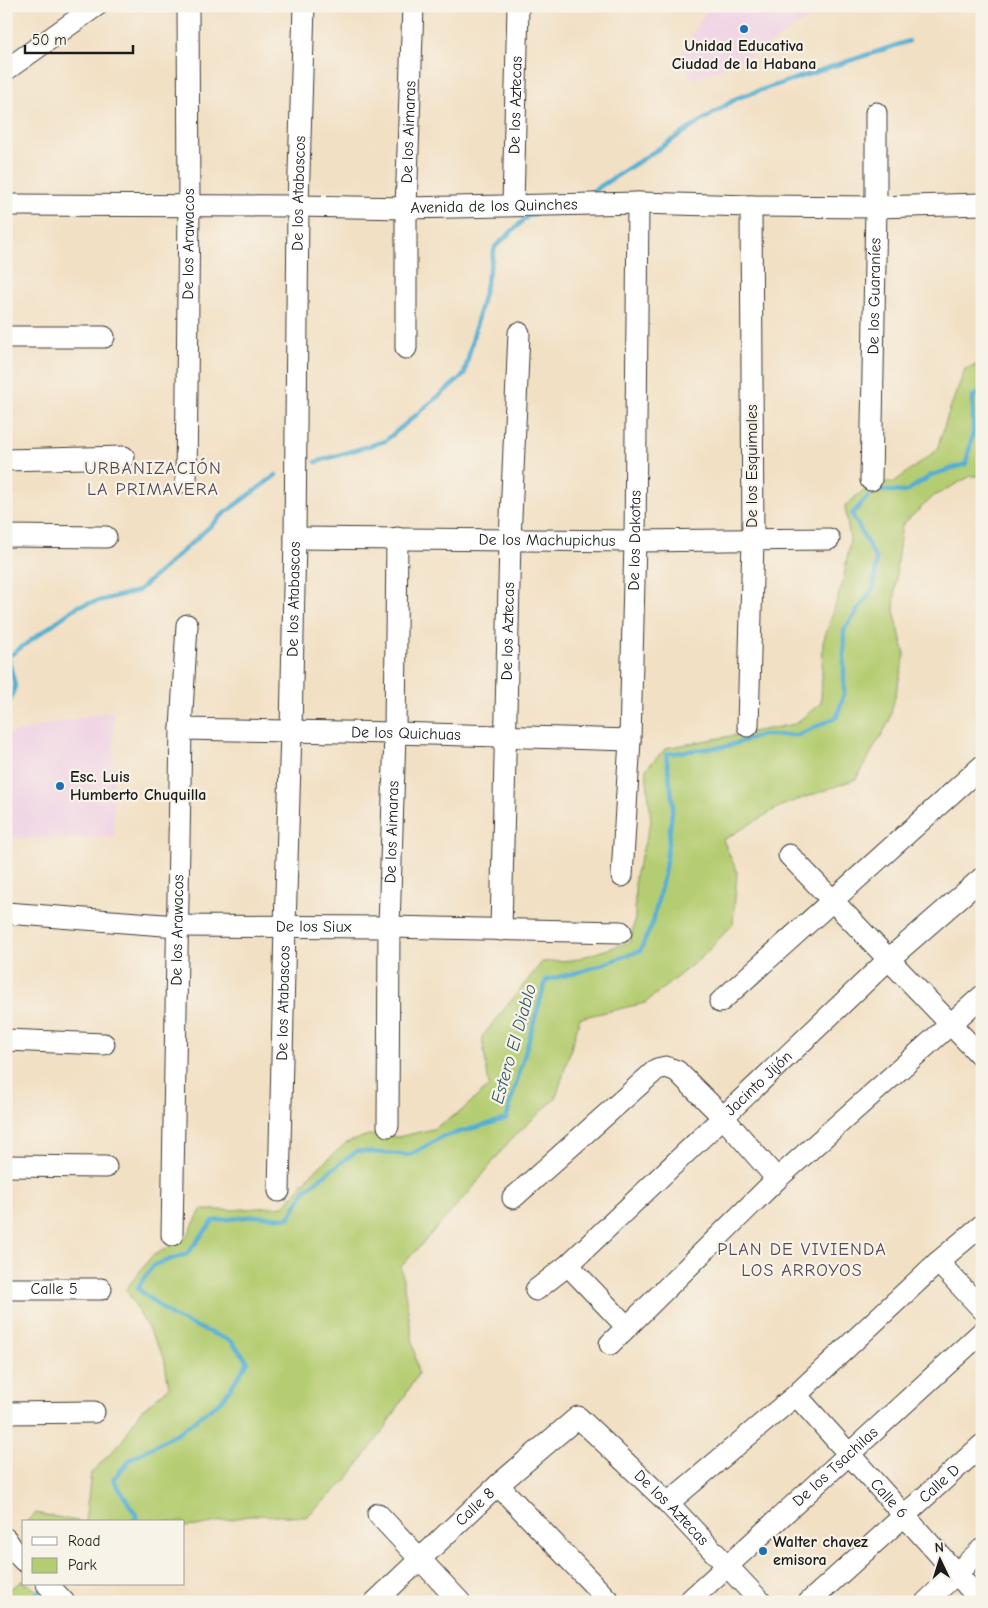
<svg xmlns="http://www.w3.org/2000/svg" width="988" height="1608" viewBox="0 0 988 1608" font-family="'Comic Neue',sans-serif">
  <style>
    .built { fill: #f0d0e5 }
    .green { fill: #b5cd72; stroke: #687447 }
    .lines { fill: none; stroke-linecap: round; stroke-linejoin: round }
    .stream { stroke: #53afd1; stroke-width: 4.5 }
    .minor-casing { stroke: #3c3935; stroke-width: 23 }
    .minor { stroke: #fff; stroke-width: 21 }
    .poi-dot { fill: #1f6fb2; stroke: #f7f3e8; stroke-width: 2 }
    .labels { text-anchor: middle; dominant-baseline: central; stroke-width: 4.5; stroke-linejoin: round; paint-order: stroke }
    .poi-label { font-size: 16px; font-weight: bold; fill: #1c1c1c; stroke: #f7f3e8; text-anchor: start }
    .street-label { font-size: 16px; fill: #1c1c1c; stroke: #f7f3e8 }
    .neighbourhood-label { font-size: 18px; letter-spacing: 1px; fill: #554a56; stroke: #f7f3e8 }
    .water-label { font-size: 18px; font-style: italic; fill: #325764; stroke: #f7f3e8 }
  </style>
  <rect width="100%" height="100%" fill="#f7f3e8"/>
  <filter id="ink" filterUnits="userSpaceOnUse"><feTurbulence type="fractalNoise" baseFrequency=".02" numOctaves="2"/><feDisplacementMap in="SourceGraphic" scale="10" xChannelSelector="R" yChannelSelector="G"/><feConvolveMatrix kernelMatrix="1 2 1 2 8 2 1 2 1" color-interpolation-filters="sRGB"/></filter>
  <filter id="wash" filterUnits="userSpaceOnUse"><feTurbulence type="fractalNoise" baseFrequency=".0096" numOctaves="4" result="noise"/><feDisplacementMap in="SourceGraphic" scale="20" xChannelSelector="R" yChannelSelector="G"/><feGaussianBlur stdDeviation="1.12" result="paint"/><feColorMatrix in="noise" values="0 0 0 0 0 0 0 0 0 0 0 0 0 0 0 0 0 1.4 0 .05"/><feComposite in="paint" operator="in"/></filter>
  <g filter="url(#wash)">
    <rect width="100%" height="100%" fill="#f2e0c4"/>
    <!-- built -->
    <path class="built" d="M709,6H826L759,52L693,80L680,55Z
      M113,711L114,837L6,839V734Z"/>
    <!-- green -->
    <path class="green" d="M982,363V476H971L934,496L902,525L897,562L894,611L905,655L889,722L856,779L781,806L723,840L737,872L733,924L703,956L645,1003L580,1018L556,1098L510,1140L471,1190L401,1267L418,1374L384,1430L345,1482L306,1517L253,1515L197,1526L184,1527V1522H85L91,1473L122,1441L139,1413L169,1387L164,1357L126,1289L152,1256L186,1238L201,1210H232L284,1206L310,1175L346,1143L368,1135L398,1137L433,1129L460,1112L489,1086L482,1037L542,962L573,960L630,942L635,919V876L651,822L646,769L666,748L795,724L821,703L823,642L843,582L850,540L845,506L872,483L894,482L937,450L948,414L965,369Z
      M36,1513L82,1522H26Z
      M24,1580V1584H29L48,1602H6V1591Z"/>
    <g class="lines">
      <!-- stream -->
      <path class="stream" d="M587,195L737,98L909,41
        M316,462L385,441L464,375L495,247L527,217L535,214
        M6,713L15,686L8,657L78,606L138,591L226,512L276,475
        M127,1522L138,1518L113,1479L131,1459L181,1431L222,1400L248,1362L231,1341L173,1317L137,1288L154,1265L187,1254L213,1221L254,1216L289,1218L306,1189L357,1151L410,1155L442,1137L506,1119L546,980L583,971L640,951L653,922L665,869L673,804L666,754L728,746L762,735H798L837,717L844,694V630L874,587L876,559L852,514L874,490L905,492L932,475L966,464L973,433V396L982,393
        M32,1602L42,1587"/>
    </g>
  </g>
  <g filter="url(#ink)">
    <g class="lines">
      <!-- minor casing -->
      <g class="minor-casing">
        <g id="minor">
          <path d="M6,70L96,6"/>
          <path id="s1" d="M6,205L298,206L406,208L638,203L751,206L876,207L982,204"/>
          <path id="s2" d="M513,205L518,6"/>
          <path d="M6,337H104"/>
          <path id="s3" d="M406,348V208L413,6"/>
          <path d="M6,460L124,457"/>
          <path id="s4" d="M871,480L876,207V113"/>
          <path id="s5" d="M186,482L189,205L188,6"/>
          <path d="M6,536L106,537"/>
          <path id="s6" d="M295,538L635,541L829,539"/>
          <path d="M748,726L753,540L751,206"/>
          <path id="s7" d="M181,729L395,733L630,740"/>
          <path d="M789,855L982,1057"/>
          <path id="s8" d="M622,876L630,740L635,541L638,203"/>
          <path id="s9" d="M6,913L177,926L389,927L621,932"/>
          <path id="s10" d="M501,930L510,540L519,333"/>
          <path d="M720,1002L982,766"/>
          <path d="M6,1040L104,1044"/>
          <path id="s11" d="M388,1126L389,927L395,733L397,538"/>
          <path d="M6,1166L106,1167"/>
          <path id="s12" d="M279,1191L285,926L291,731L295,538L298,206L304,6"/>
          <path d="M513,1198L657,1069L666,1067L677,1071L723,1117L777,1179"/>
          <path id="s13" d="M172,1235L181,729L187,625"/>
          <path d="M938,1262L982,1309"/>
          <path d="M568,1265L627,1327"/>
          <path id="s14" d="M6,1289H101"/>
          <path id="s15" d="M536,1290L568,1265L889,959L982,878"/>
          <path d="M610,1344L777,1179L982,996"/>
          <path id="s16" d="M796,1395L982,1602"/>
          <path d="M6,1413L94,1412"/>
          <path d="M498,1485L610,1602"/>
          <path d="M668,1503L796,1395L938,1262L982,1225"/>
          <path d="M378,1514L460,1602"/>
          <path d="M6,1539L14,1551L24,1561"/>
          <path d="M47,1584L64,1602"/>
          <path id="s17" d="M375,1602L498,1485L578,1417L668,1503L761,1602"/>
          <path id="s18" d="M688,1602L982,1332"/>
          <path id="s19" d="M809,1602L982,1445"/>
          <path d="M926,1602L982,1549"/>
        </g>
      </g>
      <!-- minor -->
      <use href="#minor" class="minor"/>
    </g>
  </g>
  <!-- markers -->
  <g class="poi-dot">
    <circle cx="744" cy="29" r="5"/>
    <circle cx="60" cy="786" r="5"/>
    <circle cx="763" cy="1551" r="5"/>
  </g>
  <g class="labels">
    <!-- poi labels -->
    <g class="poi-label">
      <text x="744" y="46" text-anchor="middle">Unidad Educativa<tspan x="744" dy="18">Ciudad de la Habana</tspan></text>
      <text x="70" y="777">Esc. Luis<tspan x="70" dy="18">Humberto Chuquilla</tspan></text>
      <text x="773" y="1542">Walter chavez<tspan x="773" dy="18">emisora</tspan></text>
    </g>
    <!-- street labels -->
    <g class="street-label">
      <text stroke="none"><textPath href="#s2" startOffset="100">De los Aztecas</textPath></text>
      <text stroke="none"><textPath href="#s3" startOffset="216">De los Aimaras</textPath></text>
      <text stroke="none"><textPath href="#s12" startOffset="998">De los Atabascos</textPath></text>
      <text stroke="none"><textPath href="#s1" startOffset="488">Avenida de los Quinches</textPath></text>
      <text stroke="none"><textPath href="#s5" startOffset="238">De los Arawacos</textPath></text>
      <text stroke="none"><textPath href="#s4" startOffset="184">De los Guaraníes</textPath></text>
      <text transform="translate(752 466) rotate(-90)">De los Esquimales</text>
      <text stroke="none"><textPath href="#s6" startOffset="252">De los Machupichus</textPath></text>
      <text stroke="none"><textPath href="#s8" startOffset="336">De los Dakotas</textPath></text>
      <text stroke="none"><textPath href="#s12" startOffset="592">De los Atabascos</textPath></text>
      <text stroke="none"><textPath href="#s10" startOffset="299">De los Aztecas</textPath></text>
      <text stroke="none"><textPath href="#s7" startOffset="225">De los Quichuas</textPath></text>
      <text stroke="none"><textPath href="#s11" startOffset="294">De los Aimaras</textPath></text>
      <text stroke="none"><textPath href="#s9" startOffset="308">De los Siux</textPath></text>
      <text stroke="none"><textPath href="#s13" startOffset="305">De los Arawacos</textPath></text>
      <text stroke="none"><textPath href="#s12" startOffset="188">De los Atabascos</textPath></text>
      <text stroke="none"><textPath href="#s15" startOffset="304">Jacinto Jijón</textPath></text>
      <text stroke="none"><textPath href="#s14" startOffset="48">Calle 5</textPath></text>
      <text stroke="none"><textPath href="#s18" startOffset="200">De los Tsachilas</textPath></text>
      <text stroke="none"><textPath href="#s19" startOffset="176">Calle D</textPath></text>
      <text stroke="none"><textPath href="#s16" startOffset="139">Calle 6</textPath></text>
      <text stroke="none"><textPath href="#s17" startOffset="138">Calle 8</textPath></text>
      <text stroke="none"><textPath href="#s17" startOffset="405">De los Aztecas</textPath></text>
    </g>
    <!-- neighbourhood labels -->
    <g class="neighbourhood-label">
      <text x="153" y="468">URBANIZACIÓN<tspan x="153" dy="21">LA PRIMAVERA</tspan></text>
      <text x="802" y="1249">PLAN DE VIVIENDA<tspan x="802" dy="21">LOS ARROYOS</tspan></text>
    </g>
    <!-- water labels -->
    <g class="water-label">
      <text transform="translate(514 1044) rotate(-74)">Estero El Diablo</text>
    </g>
  </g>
  <!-- margin -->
  <rect width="988" height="1608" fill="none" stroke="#f7f3e8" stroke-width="25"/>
  <!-- legend -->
  <rect x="22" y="1520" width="162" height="65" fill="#f7f3e8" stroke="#9f9d96"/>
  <rect x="32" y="1537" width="25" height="8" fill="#ffffff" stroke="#9f9d96"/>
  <text x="68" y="1546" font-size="15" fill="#1c1c1c">Road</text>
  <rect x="32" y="1558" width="25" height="15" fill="#b5cd72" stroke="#9f9d96"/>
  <text x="68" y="1570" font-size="15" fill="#1c1c1c">Park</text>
  <!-- north arrow -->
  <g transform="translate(940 1560) rotate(356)" stroke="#f7f3e8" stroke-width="4" paint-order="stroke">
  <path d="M0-4L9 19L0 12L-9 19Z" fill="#1c1c1c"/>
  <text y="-8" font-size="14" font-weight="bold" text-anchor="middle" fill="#1c1c1c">N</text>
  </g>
  <!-- scale -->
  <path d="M25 45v8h108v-8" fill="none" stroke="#1c1c1c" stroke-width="2.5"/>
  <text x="32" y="45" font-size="15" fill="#1c1c1c" stroke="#f7f3e8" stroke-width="4" paint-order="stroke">50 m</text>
</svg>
